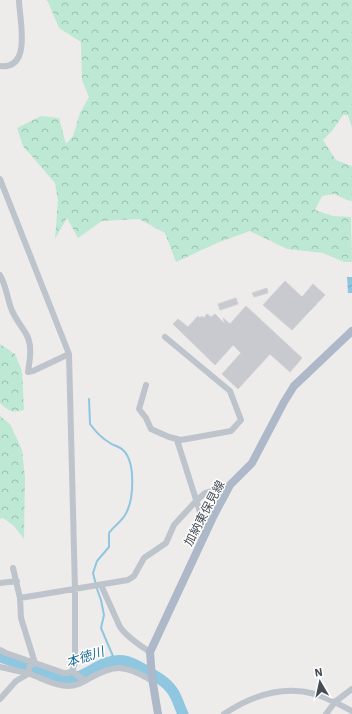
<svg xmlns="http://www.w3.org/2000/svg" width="352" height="714" viewBox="0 0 352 714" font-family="'IBM Plex Sans','Noto Sans JP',sans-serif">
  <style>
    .forest { fill: url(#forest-crowns) }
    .water { fill: url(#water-waves) }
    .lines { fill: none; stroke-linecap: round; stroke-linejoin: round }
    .stream { stroke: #8fc6e0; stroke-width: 2 }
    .river { stroke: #8fc6e0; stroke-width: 11 }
    .building { fill: #c9cad0; stroke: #d0d1d6 }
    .minor { stroke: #bec4cc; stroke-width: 6 }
    .major { stroke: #adb8c8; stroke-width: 8 }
    .labels { text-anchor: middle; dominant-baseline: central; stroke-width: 3; stroke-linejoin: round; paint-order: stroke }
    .street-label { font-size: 12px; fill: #464d56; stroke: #fff }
    .water-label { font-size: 13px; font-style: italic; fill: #1b6c94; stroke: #fff }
  </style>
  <defs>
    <pattern id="forest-crowns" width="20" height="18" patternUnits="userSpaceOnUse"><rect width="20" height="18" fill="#bde8d3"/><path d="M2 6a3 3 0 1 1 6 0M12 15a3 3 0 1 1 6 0" fill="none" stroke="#9bbeae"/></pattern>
    <pattern id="water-waves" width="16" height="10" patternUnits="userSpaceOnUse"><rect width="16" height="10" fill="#8fc6e0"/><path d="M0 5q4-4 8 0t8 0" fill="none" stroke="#77a3b8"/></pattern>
  </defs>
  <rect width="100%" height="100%" fill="#eeebeb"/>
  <!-- forest -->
  <path class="forest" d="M46,0H352V128L348,115H343L332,131L323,140L336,160L352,166V201L347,200L334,194L322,196L315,210L333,216L351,217L352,262H344L323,253L287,249L250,231L217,243L176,262L165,233L139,219L102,221L78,238L67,218L55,239L58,200L55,183L23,146L17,128L41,116L59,118L66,144L73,136L80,113L89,97L82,80L81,42L59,28L48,2Z
    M0,344L15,354L22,371L24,410C12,413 8,411 0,403Z
    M0,416L10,424L22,450L25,478L24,539L14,526L3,518L0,519Z"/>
  <!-- water -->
  <path class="water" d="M347,277H352V293H348Z"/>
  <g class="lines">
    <!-- stream -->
    <path class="stream" d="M89,399L90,424C95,431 103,439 110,443C114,446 119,446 123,450C136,462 134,501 125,515C121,522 114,526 109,533V547L97,561L93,573L97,589L101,600L104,615L101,628L115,661"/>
    <!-- river -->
    <path class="river" d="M0,657L66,679C81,679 93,668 106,663C126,656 135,665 152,674C159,678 166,682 171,689C177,696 179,706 183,714"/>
  </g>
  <!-- building -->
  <path class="building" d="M285,281L302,297L313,284L325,295L292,330L263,305Z
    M267,288L268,293L254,297L252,293Z
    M236,298L238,304L220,310L218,304Z
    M246,306L302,358L290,372L270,354L238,389L222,374L241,353L233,345L215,365L173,324L178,319L188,327L198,316L200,318L202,316L204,318L207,314L211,317L215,314L225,324L223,318L230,324Z"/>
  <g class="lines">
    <!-- minor -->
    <path class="minor" d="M0,66C33,70 19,18 19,0
      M0,179L69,354L75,589V663L72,671L68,673H64L6,653L0,650
      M0,275C6,285 7,297 11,308C14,317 20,324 25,332C33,344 30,359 28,372L33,371L69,354
      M146,385L139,409L146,418L151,429L169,437L181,440L231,431L241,420L230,391L165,337
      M177,440L200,512L203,514L214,515
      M13,568L20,598L21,618L35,663
      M0,583L17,581
      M101,585L120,627C127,637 139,645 150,652
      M20,598L128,580L134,576L144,558L166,543L174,525L196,501L205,493L230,485
      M0,667C9,669 18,671 27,673C40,677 54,686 68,686C76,686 84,682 90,678C119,662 126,667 153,681
      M72,671L85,681
      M0,699L16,681L28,674L30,665L35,663
      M224,714C251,696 283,685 315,694C328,698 340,705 352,711
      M326,714L335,702L352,689"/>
    <!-- major -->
    <path class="major" d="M158,714L152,678L150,652L214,515L230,485L252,463L284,402L294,386L352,331"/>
  </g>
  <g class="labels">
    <!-- street labels -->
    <g class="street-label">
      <text transform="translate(204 513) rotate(-62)">加納東保見線</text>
    </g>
    <!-- water labels -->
    <g class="water-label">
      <text transform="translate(85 657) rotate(-18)">本徳川</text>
    </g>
  </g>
  <!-- north arrow -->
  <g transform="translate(320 682) rotate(351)" stroke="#ffffff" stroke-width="3" paint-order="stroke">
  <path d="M0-3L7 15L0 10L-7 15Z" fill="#464d56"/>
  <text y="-6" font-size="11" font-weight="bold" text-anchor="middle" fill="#464d56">N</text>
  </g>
</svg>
